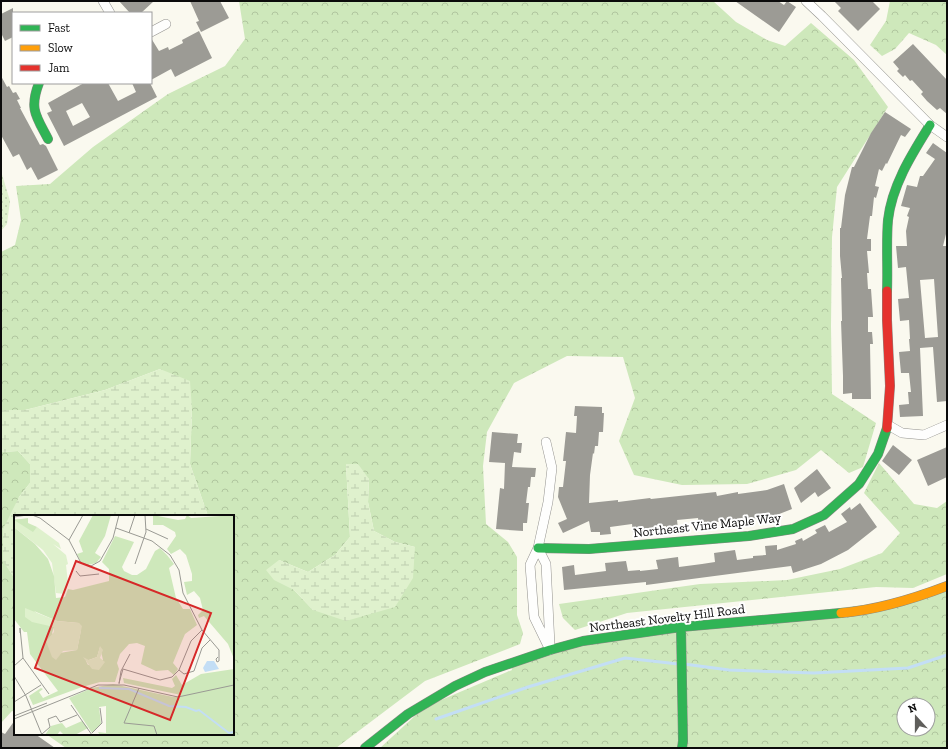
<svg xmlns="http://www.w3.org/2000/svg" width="948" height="749" viewBox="0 0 948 749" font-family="'Zilla Slab',serif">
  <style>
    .grass { fill: url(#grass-dots) }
    .forest { fill: url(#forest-crowns); fill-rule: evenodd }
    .wetland { fill: url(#wetland-marsh) }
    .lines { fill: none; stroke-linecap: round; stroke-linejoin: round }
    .stream { stroke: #c3def5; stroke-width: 3 }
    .building { fill: #9c9b95; fill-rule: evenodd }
    .street-casing { stroke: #93928e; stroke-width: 10 }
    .fast-casing { stroke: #898984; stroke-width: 10 }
    .slow-casing { stroke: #898984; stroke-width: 10 }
    .jam-casing { stroke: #898984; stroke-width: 10 }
    .street { stroke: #fefefd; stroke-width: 9 }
    .fast { stroke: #30b455; stroke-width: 9 }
    .slow { stroke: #ff9f0a; stroke-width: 9 }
    .jam { stroke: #e5322d; stroke-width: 9 }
    .labels { text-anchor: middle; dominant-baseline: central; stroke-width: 4; stroke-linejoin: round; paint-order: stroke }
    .street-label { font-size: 13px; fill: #0b0b0b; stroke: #fff }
    .inset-river { fill: none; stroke: #c3def5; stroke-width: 2 }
    .inset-road { fill: none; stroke: #9a9a94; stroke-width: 1 }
    .view { fill: #d62828; fill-opacity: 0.15; stroke: #d62828; stroke-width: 2 }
    .inset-edge { fill: none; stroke: #0b0b0b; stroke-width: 2 }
  </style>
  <defs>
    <pattern id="grass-dots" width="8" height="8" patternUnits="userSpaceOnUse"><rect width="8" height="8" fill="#dff1cd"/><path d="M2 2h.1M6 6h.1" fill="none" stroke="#becdaf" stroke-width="1.8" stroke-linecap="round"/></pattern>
    <pattern id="forest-crowns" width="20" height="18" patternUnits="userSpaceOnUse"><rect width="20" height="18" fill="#cee8bb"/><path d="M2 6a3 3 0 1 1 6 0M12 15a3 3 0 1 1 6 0" fill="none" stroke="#b0c69f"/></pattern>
    <pattern id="wetland-marsh" width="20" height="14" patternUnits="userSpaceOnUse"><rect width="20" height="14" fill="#dff1cd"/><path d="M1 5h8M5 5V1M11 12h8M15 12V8" fill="none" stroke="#becdaf"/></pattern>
  </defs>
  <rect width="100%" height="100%" fill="#faf9ef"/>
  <!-- grass -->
  <path class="grass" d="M1,171L10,201L7,224L1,231Z"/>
  <!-- forest -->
  <path class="forest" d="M239,1H713L736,22L767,40L785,46L811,23L854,60L888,107L837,187L832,237L831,326L832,394L876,423L863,467L849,473L821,450L796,470L747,484L682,485L634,475L619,441L635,398L623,357L567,356L514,383L487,432L483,466L486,524L508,542L517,557V615L523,633L520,644L425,681L336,748H66L46,734H233V516H208L190,464L192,409L160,369L105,390L25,410H1V252L15,245L21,220L16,186L50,184L93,147L168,94L225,66L245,39ZM346,464L369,479L368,502L374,531L395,542L415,547L313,610L294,590L279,560L308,572L335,555L350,537Z
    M890,1H947V55L936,45L909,33L895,49L882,56L870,45L886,21Z
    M18,451L30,464V483L19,497L3,560L15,579V712L12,711L1,723V452Z
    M879,463L914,504L937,508L947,501V574L913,588L876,587L627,613L575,630L563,618L559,604L700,584L787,580L840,569L882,553L900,533L864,493Z
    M947,586V748H380L417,714L434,703L512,670L510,663L619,635L912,599ZM904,705H928V729H904Z"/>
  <!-- wetland -->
  <path class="wetland" d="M160,369L190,381L192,409L190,464L208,516H15V579L3,561V529L19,497L30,483V464L18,451L1,452V410H25L105,390Z
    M346,464H358L369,479L368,502L374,531L395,542L415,547L413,578L395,607L346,621L313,610L294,590L274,580L266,570L279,560L308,572L335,555L350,537Z"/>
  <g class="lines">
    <!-- stream -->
    <path class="stream" d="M684,664L729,670L814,673L908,668L947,655
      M436,719L528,687L625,658L678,664"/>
  </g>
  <!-- building -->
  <path class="building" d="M119,1H154L141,13H130Z
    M190,1H220L229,18L201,32L196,22L199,21Z
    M735,1H778L784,5L787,1L796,7L779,32Z
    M834,1H872L880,9L858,31L838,11L841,8Z
    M13,8V37L5,41L1,33V14Z
    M199,31L212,58L175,77L171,69L151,80V38L159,51L168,47L169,50L183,43L182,40Z
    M913,44L947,80V114L940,108L937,110L927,101L921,94L923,92L912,80L910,81L905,75L903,77L897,71L899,69L893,62Z
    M1,76L7,87L9,86L13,93L16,92L20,99L17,100L21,108H20L40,145L43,144L46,146L58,170L38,180L31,167L27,170L19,154L13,157L1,135Z
    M84,83H108L118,101L136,92L132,83H150L157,97L64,146L47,113L52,111L48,103ZM82,103L90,117L73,126L66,111Z
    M885,112L911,129L905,137L901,135L887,164L886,163L882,171L879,169L875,186L879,187L876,198L874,197L872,216H870L867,239H871V251H867L869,273H867L868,289H871L873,317H868V332H872L873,344H870L871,399H852V393L843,394V376L841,321H842L841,278H842L840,256V228H841L845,195L852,167H854L871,133Z
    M933,143L947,153V230L943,246H947V401L937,402L933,347L920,348L923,416L900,417L899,405L909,404L908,392H911L909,373H901L899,352L910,351L909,339H910L909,320L900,321L898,299L909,298L906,267L898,268L896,246H907L906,231L909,217L907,216L910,208L901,206L907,185L917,187L920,176H923L935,159L926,153ZM934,279L938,337L925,338L920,280Z
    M575,406L602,407V413H604L603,432H599L598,446H595L594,454L593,453L590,475L589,503L618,500V502L650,498L651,499L716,492L717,496L738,492V494L767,490L784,484L792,509L769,518V520L759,522L758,518L742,520L743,523L734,524L733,520L709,523V526L699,527L698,518L677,520L678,529L666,530V526L643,529L644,531L633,533L632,524L610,527L611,534L600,535V532H591L589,521L563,533L558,523L567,519L558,497L559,487H563L566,461H563L566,432L576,433L577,416H574Z
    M492,432L518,434L517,443H522L521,453L514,452L512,467L536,468L535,477H531L530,487H528L526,503H529L527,523H523V531L496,529L500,488L504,489L505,463L489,462Z
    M893,445L912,460L899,475L882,461Z
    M947,447V477L928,486L917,460Z
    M817,469L831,488L818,497L815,492L801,503L794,488Z
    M860,503L877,527L848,550L821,564L793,573L791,566L646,585V582L564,590L562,567L574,565L575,575L606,571L605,563L626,561L628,571L640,570V571L658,569L656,560L678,557L679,567L702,564L715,562L714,553L735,550L737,560L753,558V556L766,555L765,546L777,545V550L796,544L795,541L802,538L803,541L817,533L815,530L825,525L829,532L847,522L841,514L850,507L851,510Z
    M15,720V734H35L55,748H1V732L5,734Z"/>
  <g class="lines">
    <!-- street casing -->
    <g class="street-casing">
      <path id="street" d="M103,1L110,13
        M806,1L822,16L930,125L947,137
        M151,32L166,24
        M888,425L902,433L924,435L947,425
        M546,442L552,468L548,502L538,548L530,565L534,617L550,650
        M538,548L546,564L550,645"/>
    </g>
    <!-- fast casing -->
    <g class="fast-casing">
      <path id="fast" d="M39,83C29,109 36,116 48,139
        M887,291C888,269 886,242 888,220C892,185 912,154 930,125
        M538,548L589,549L749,536L793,529L824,515L859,484L878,454L887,428
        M681,627L683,741L682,748
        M365,748L408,714L455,686L485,672L550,650L583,641L681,627L841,613"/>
    </g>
    <!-- slow casing -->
    <g class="slow-casing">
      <path id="slow" d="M841,613C877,610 913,599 947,586"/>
    </g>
    <!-- jam casing -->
    <g class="jam-casing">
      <path id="jam" d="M887,428L890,386L887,320V291"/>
    </g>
    <!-- street -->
    <use href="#street" class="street"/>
    <!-- fast -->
    <use href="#fast" class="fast"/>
    <!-- slow -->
    <use href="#slow" class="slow"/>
    <!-- jam -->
    <use href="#jam" class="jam"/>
  </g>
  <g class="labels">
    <!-- street labels -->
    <g class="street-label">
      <text transform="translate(707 525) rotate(-6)">Northeast Vine Maple Way</text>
      <text transform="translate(667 618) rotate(-7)">Northeast Novelty Hill Road</text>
    </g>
  </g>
  <!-- overview -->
  <g transform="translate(14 515)">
    <rect width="220" height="220" fill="#faf9ef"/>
    <path d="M0,4H6L21,14L23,12L45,28L47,34L39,29L52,40L54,49L52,50L54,68L51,79L42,78L38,48L29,35L0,12Z" fill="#dff1cd"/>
    <path d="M79,0H97L91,21L81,38L87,42L82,48L74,50L67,47L63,39L69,37L65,26ZM139,0L164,5L171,4L173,0L177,3L220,0V144L214,129L190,101L185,103L184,100L189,95L186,83L180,76L173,80L170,67L178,66V59L172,40L166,34L157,39L153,34L162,21L161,17L149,10H139ZM14,3V8L23,12L19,17L0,5ZM1,13L21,29L34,44L40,61L42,83L51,82L54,74L59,75L95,66V54L88,47L101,21L120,27L108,52L110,56L118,60H123L132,54L141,36L146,33L153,40L160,49L155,53L162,83L169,94H176L183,110L171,119L168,126L159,148L164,154L160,160L154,155L142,156L127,149L131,131L123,128L115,129L106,139L103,148L105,154L101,167H86L68,172L19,190L15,181L27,173L29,174L25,177L29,183L44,176L16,139L13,117H10L0,104ZM20,96L43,106L65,108L67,115L63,135L46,138L38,118L40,112ZM86,132L89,145L74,150L72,146L83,142ZM220,154V220H86L84,217L92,218V191L85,192L87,209L78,218L55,183L78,173L99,169L159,182L167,180L110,168L109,163L158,173L161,171L158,164L162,160L168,170L187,159ZM68,206L74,213L61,220H50L46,216L43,220H31L37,211L44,209L48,208L52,213Z" fill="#cee8bb" fill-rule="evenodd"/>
    <path d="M11,93L43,106L65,108L68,111L63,135L49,136L42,145L38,142L32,126L40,117V112L18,107L11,102ZM86,131L89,135L86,143L91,147L85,155L78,154L69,142L75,145L83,142Z" fill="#dff1cd"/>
    <path d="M193,146H200L205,154L191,157L189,153Z" fill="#c3def5"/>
    <path class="inset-river" d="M85,173L115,174L155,191L172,192L182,196L185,195L215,218L220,217"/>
    <path class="inset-road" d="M18,0L26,3L55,25L67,48L77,51M0,2L13,0M102,13L138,26L156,40L165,55L169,78L188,115L205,135V146L203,147L202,144L204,142M132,14L154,24M115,18L121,0M55,25L69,0M121,49L132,17L131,0M77,51L86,46L99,23L105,0M62,56L66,61L85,59M6,118V113L9,143L35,179M0,151L9,143M109,154L146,165L158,162L165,155L177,126L188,115M165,155L170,159L180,156L188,133L196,125M0,161L12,181L28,220M105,168L109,154M105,169L107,156L116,139M125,173L110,208L140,211L143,220M0,187L27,170M57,190L78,220M0,201L33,188M0,204L84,170H110L164,182L220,170M78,218L88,208L86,193M28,219L36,212L34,204L42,201L46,207L63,200"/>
    <path class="view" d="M62,46L197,98L156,205L21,153Z"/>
    <rect width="220" height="220" class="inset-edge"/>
  </g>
  <!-- border -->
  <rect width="948" height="749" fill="none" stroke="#0b0b0b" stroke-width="4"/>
  <!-- legend -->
  <rect x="12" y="12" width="140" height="72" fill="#ffffff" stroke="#9d9d9d"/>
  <rect x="20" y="25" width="20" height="6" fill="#30b455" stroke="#9d9d9d"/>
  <text x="48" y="32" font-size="12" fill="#0b0b0b">Fast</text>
  <rect x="20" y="45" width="20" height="6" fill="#ff9f0a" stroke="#9d9d9d"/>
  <text x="48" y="52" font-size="12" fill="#0b0b0b">Slow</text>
  <rect x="20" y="65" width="20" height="6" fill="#e5322d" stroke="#9d9d9d"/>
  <text x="48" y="72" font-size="12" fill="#0b0b0b">Jam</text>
  <!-- north arrow -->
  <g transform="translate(916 717) rotate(339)"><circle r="19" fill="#ffffff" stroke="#9d9d9d"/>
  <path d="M0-3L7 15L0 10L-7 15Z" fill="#5f5e5b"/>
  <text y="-6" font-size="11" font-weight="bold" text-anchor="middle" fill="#0b0b0b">N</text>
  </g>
</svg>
